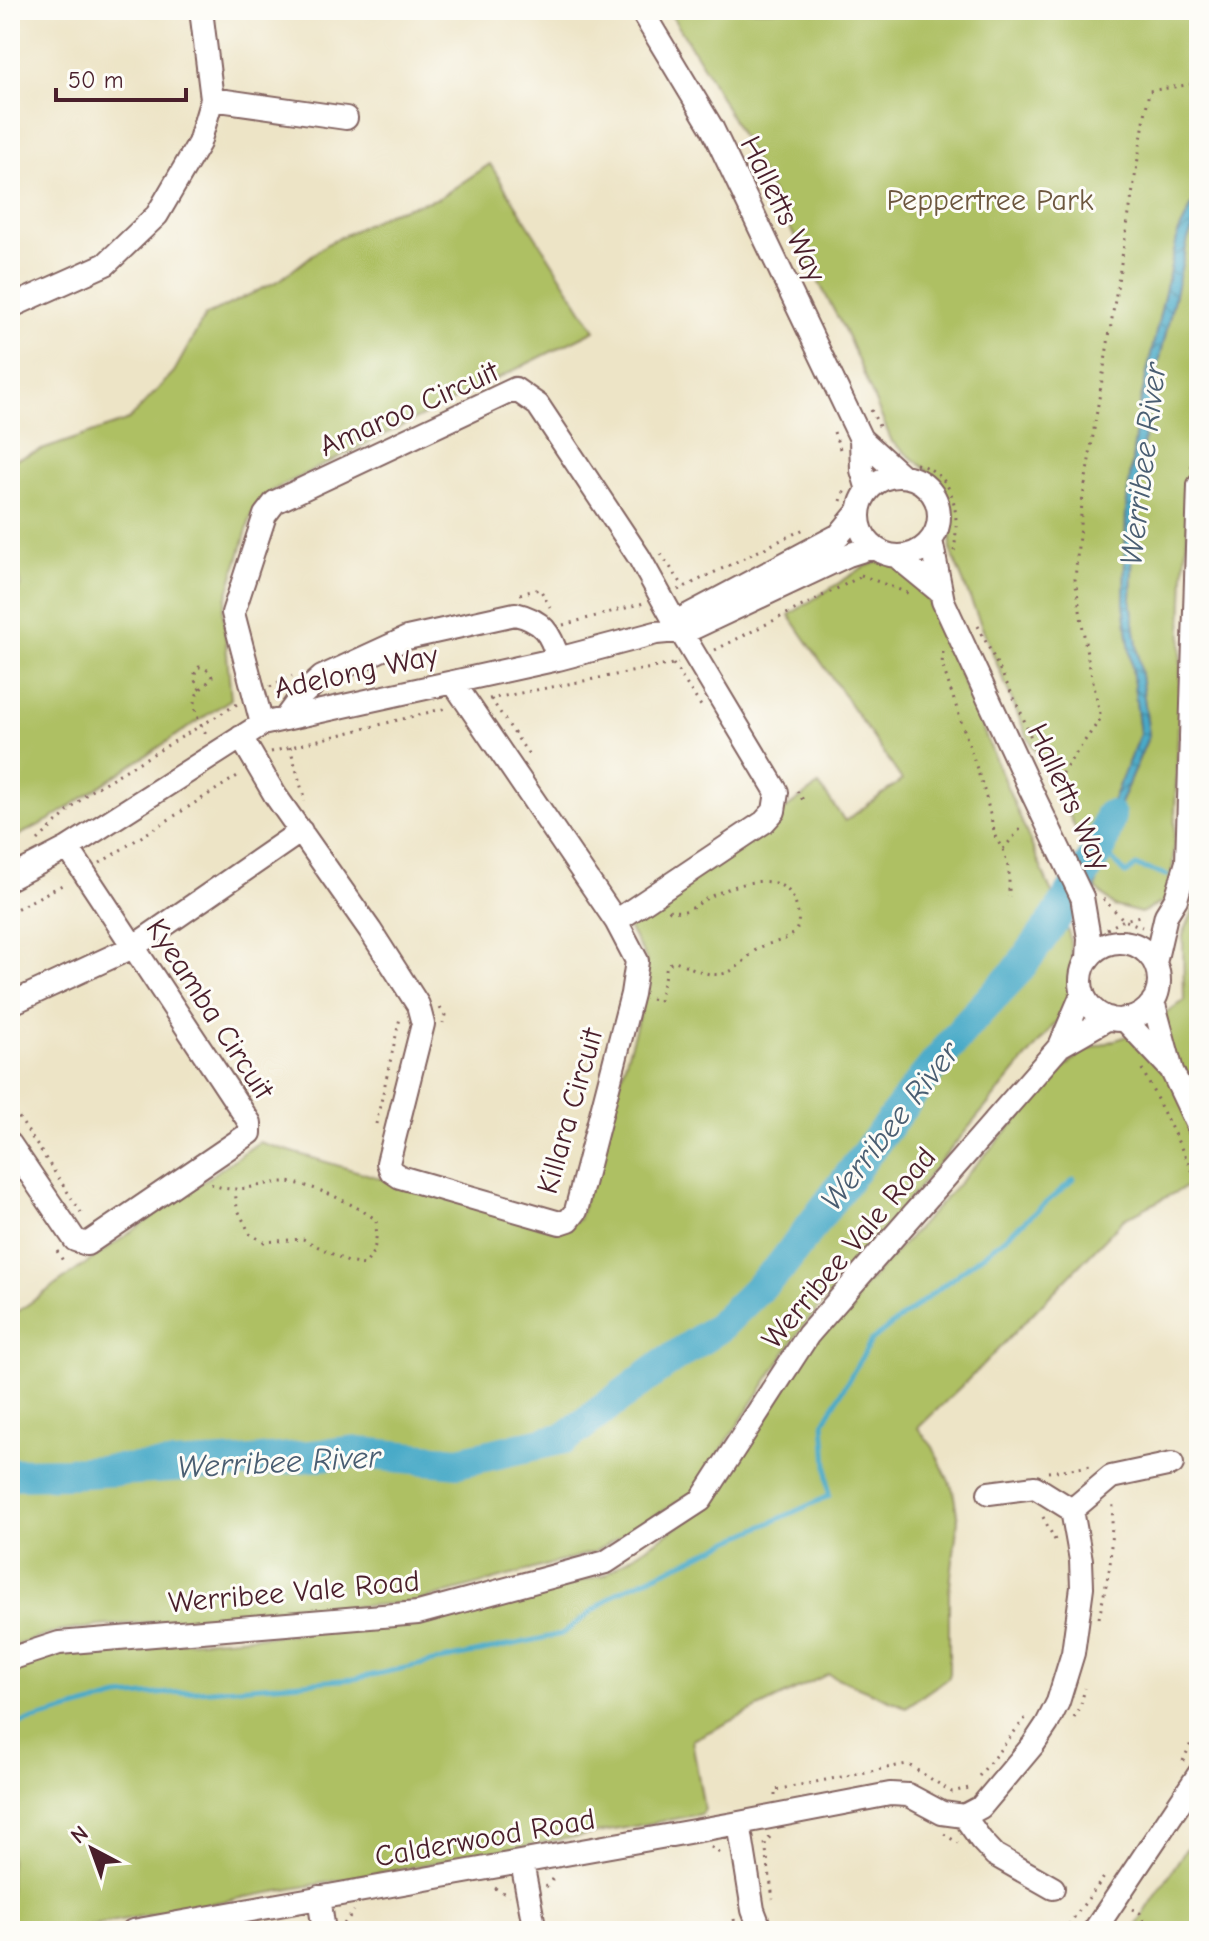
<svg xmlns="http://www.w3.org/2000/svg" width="1209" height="1941" viewBox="0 0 1209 1941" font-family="'Comic Neue',sans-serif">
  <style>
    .green { fill: #aec064; stroke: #7c7048; stroke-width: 2 }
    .water { fill: url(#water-waves); stroke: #4a647a; stroke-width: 2 }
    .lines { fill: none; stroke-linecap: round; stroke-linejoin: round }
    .stream { stroke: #49aac8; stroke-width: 5 }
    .river { stroke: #49aac8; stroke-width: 32 }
    .minor-casing { stroke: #836461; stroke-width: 26 }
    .path { stroke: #836461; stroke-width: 3; stroke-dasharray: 2 6; stroke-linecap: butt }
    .minor { stroke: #fff; stroke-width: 22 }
    .minor-bridge-casing { stroke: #836461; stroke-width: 26; stroke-linecap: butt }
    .minor-bridge { stroke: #fff; stroke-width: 22 }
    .labels { text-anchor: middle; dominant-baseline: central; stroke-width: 6; stroke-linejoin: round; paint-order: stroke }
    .park-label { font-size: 30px; fill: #6d573f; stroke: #fdfcf7 }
    .street-label { font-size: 30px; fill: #4a1f2b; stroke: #fdfcf7 }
    .water-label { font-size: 32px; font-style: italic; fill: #4a5e72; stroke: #fdfcf7 }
  </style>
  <defs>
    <pattern id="water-waves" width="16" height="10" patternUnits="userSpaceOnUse" patternTransform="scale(2)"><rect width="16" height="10" fill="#49aac8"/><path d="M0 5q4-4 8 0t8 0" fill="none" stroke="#3f8aa3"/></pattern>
  </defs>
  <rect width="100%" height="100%" fill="#fdfcf7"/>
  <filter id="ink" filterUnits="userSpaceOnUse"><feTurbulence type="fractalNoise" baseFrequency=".0125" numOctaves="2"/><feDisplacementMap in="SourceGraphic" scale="16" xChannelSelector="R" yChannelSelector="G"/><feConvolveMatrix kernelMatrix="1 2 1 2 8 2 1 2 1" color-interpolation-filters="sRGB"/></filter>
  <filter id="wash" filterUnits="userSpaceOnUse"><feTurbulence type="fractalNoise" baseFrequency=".006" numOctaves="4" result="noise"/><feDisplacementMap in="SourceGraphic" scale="32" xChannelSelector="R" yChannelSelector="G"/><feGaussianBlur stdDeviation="1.8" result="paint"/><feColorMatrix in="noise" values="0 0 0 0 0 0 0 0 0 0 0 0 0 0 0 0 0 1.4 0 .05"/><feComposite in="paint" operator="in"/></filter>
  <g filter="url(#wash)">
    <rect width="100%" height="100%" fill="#ede4c6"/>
    <!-- green -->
    <path class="green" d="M668,10H1199V191L1178,234L1138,413L1126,510L1124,603L1140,734L1103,823L1092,865L1057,788L1025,732L951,552L950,508L929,472L892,442L848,337L707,72Z
      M490,164L595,330L271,491L252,513L223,610L231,699L51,819L10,840V615L21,583L10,552V461L129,420L174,372L205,316L280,280L325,245L388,213L439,198Z
      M1199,215V467L1191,482L1184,575L1173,865L1165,901L1141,913L1114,906L1095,887L1110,827L1149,735L1131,600L1134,510L1148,409L1188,239Z
      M877,562H898L922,585L1069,934L1072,961L1068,1008L801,1329L693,1493L594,1552L415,1602L99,1626L57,1632L10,1647V1317L259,1142L558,1231L579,1219L640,1013L646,959L626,924L819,785L845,821L902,780L789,615L864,567Z
      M1199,897V1180L1124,1219L980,1368L918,1428L933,1447L953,1490L958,1520L949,1593V1677L906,1707L828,1674L692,1740L704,1809L701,1814L88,1926L89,1931H10V1669L66,1651L424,1624L604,1575L705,1509L816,1339L1062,1071L1081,1052L1133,1034L1184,1001L1183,935Z
      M1199,1829V1931H1133Z"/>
    <!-- water -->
    <path class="water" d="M1199,191V215L1188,239L1148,409L1134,510L1131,600L1149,735L1110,827L1093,899L1085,895L1103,823L1140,734L1124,603L1126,510L1138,413L1178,234Z"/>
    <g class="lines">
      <!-- stream -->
      <path class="stream" d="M1101,847L1126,874L1136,866L1167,875
        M10,1726L119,1697L354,1679L562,1634L618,1592L829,1496L824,1422L871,1341L1001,1241L1074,1179"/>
      <!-- river -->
      <path class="river" d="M10,1474L67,1473L241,1463L350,1452L458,1462L565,1438L664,1364L718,1328L781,1266L923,1079L969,1022L1019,969L1055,919L1101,847L1110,816"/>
    </g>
  </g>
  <g filter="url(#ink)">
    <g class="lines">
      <!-- minor casing -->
      <g class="minor-casing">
        <path id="minor" d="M641,10L712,128L861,439L902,476
          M212,99L346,118
          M10,307L106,264L157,215L199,143L212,99L201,10
          M861,439L862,470L868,490
          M859 516a40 40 0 1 1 80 0a40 40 0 1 1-80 0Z
          M931,540L943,601L1027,782
          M896,556L940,592
          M685,617L839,535L858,512
          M286,717L303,694L322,677L407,638L515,614C542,620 551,633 558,659
          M262,724L233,613L265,515L275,502L515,389L538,405L639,557L675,622L777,792L774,811L764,822L616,921
          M241,737L275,795L370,930L418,1005L423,1024L388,1163L391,1171L400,1177L560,1223L569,1220L576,1211L632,994L637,961L616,921L453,682
          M10,878L68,848L262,724L558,659L656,633L689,630L848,555L873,547
          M1082,897L1089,938L1088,959
          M1081 981a39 39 0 1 1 78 0a39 39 0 1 1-78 0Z
          M1155,963L1166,915L1176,899L1187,862L1199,485
          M1153,1001L1172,1071L1199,1128
          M10,1004L133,947L301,831
          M1124,1019L1169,1067
          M1060,1046L1083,992
          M10,1144L75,1240L87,1244L250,1133V1123L68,848
          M989,1493L1035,1487L1072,1510L1111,1477L1172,1464
          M10,1659L59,1643L418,1613L606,1562L701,1500L808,1335L1060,1046L1109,1018
          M964,1816L981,1840L995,1855L1053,1888
          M739,1823L890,1794L908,1795L942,1813L964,1816L981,1807L1033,1745L1047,1724L1058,1702L1073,1653L1082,1587L1081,1560L1072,1510
          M522,1863L535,1931
          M319,1897L324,1931
          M133,1931L739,1823L753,1910L761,1931
          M1094,1931L1199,1774"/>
      </g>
      <!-- path -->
      <path class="path" d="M616,10L623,20
        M871,410L880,428
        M834,432L841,452
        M916,464C958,474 959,516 954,552
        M1191,467L1199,453
        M841,501L846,486
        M661,554L684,587
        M861,575L910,594
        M678,590L804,529
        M520,594L540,589L550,607
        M563,625L644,603
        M978,626L1020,710L1040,760
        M715,650L862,576
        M943,652L942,664L985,793L996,839L1003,849L1009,870V897
        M673,664L701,706
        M270,687L292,676
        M200,689C194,681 192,675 199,667C206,668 210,671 212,677C208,683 202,687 198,692C190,707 200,724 208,737
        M489,699L678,663
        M491,699L529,755
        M290,747L305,801
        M271,752L446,708
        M1057,780L1101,718L1087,654L1075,579L1082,503L1149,91L1199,83
        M797,791L803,800
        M38,840L89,792L239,703
        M1003,849L1022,827
        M100,863L239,775
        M1103,899L1124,920L1142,927
        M10,912L66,883
        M1107,929L1124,920L1144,915
        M651,999L659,1001L667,965L675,961C689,966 706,977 722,974C737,971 745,959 756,950C770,938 806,946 797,909C795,901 792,893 785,888C763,872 724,889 704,900C699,903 694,908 688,910C683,912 676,911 670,911L668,908
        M440,1008L445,1015L443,1023
        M1142,1069L1199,1184
        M10,1104L84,1217
        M376,1124L400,1018
        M211,1184C238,1196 257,1183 284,1182C308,1182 357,1205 376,1220C377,1237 377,1252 364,1265L348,1262L303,1239L264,1242L250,1234L237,1208L235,1190
        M57,1251L65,1264
        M1048,1472L1092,1466
        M1043,1517L1056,1542
        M1099,1618L1110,1566L1113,1503
        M1074,1718L1080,1708L1085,1688
        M1183,1761L1199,1725
        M979,1776L1027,1716
        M775,1796V1790L907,1764L952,1792L969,1788
        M944,1834L958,1843
        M770,1837L765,1843L773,1899
        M711,1847L724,1856
        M546,1887L556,1875
        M495,1888L509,1896
        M1132,1909L1140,1913L1148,1931
        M734,1919L736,1931
        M287,1923L301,1931
        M344,1924L354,1911
        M1064,1931L1105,1876"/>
      <!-- minor -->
      <use href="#minor" class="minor"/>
      <!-- minor-bridge casing -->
      <g class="minor-bridge-casing">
        <path id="minor-bridge" d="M1027,782L1082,897"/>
      </g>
      <!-- minor-bridge -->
      <use href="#minor-bridge" class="minor-bridge"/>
    </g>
  </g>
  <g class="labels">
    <!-- park labels -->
    <g class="park-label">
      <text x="990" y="200">Peppertree Park</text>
    </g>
    <!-- street labels -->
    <g class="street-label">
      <text transform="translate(783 209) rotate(64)">Halletts Way</text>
      <text transform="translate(409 409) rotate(-24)">Amaroo Circuit</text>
      <text transform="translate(356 672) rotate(-12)">Adelong Way</text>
      <text transform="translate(1069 797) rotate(65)">Halletts Way</text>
      <text transform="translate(210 1009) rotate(57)">Kyeamba Circuit</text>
      <text transform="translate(570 1111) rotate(-74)">Killara Circuit</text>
      <text transform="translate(849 1248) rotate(-50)">Werribee Vale Road</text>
      <text transform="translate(294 1592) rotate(-5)">Werribee Vale Road</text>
      <text transform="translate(485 1838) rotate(-10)">Calderwood Road</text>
    </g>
    <!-- water labels -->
    <g class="water-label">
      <text transform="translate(1143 464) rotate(-83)">Werribee River</text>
      <text transform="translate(890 1126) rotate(-52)">Werribee River</text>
      <text transform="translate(279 1462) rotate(-3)">Werribee River</text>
    </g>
  </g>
  <!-- margin -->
  <rect width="1209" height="1941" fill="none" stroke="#fdfcf7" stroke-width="40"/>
  <!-- north arrow -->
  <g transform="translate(92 1849) rotate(319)" stroke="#fdfcf7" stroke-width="6" paint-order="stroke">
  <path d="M0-6L14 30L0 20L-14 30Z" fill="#4a1f2b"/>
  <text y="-12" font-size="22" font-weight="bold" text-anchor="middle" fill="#4a1f2b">N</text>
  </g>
  <!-- scale -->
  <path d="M56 88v12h130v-12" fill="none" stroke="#4a1f2b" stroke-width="4"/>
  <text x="68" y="88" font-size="24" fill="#4a1f2b" stroke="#fdfcf7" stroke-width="6" paint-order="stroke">50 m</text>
</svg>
